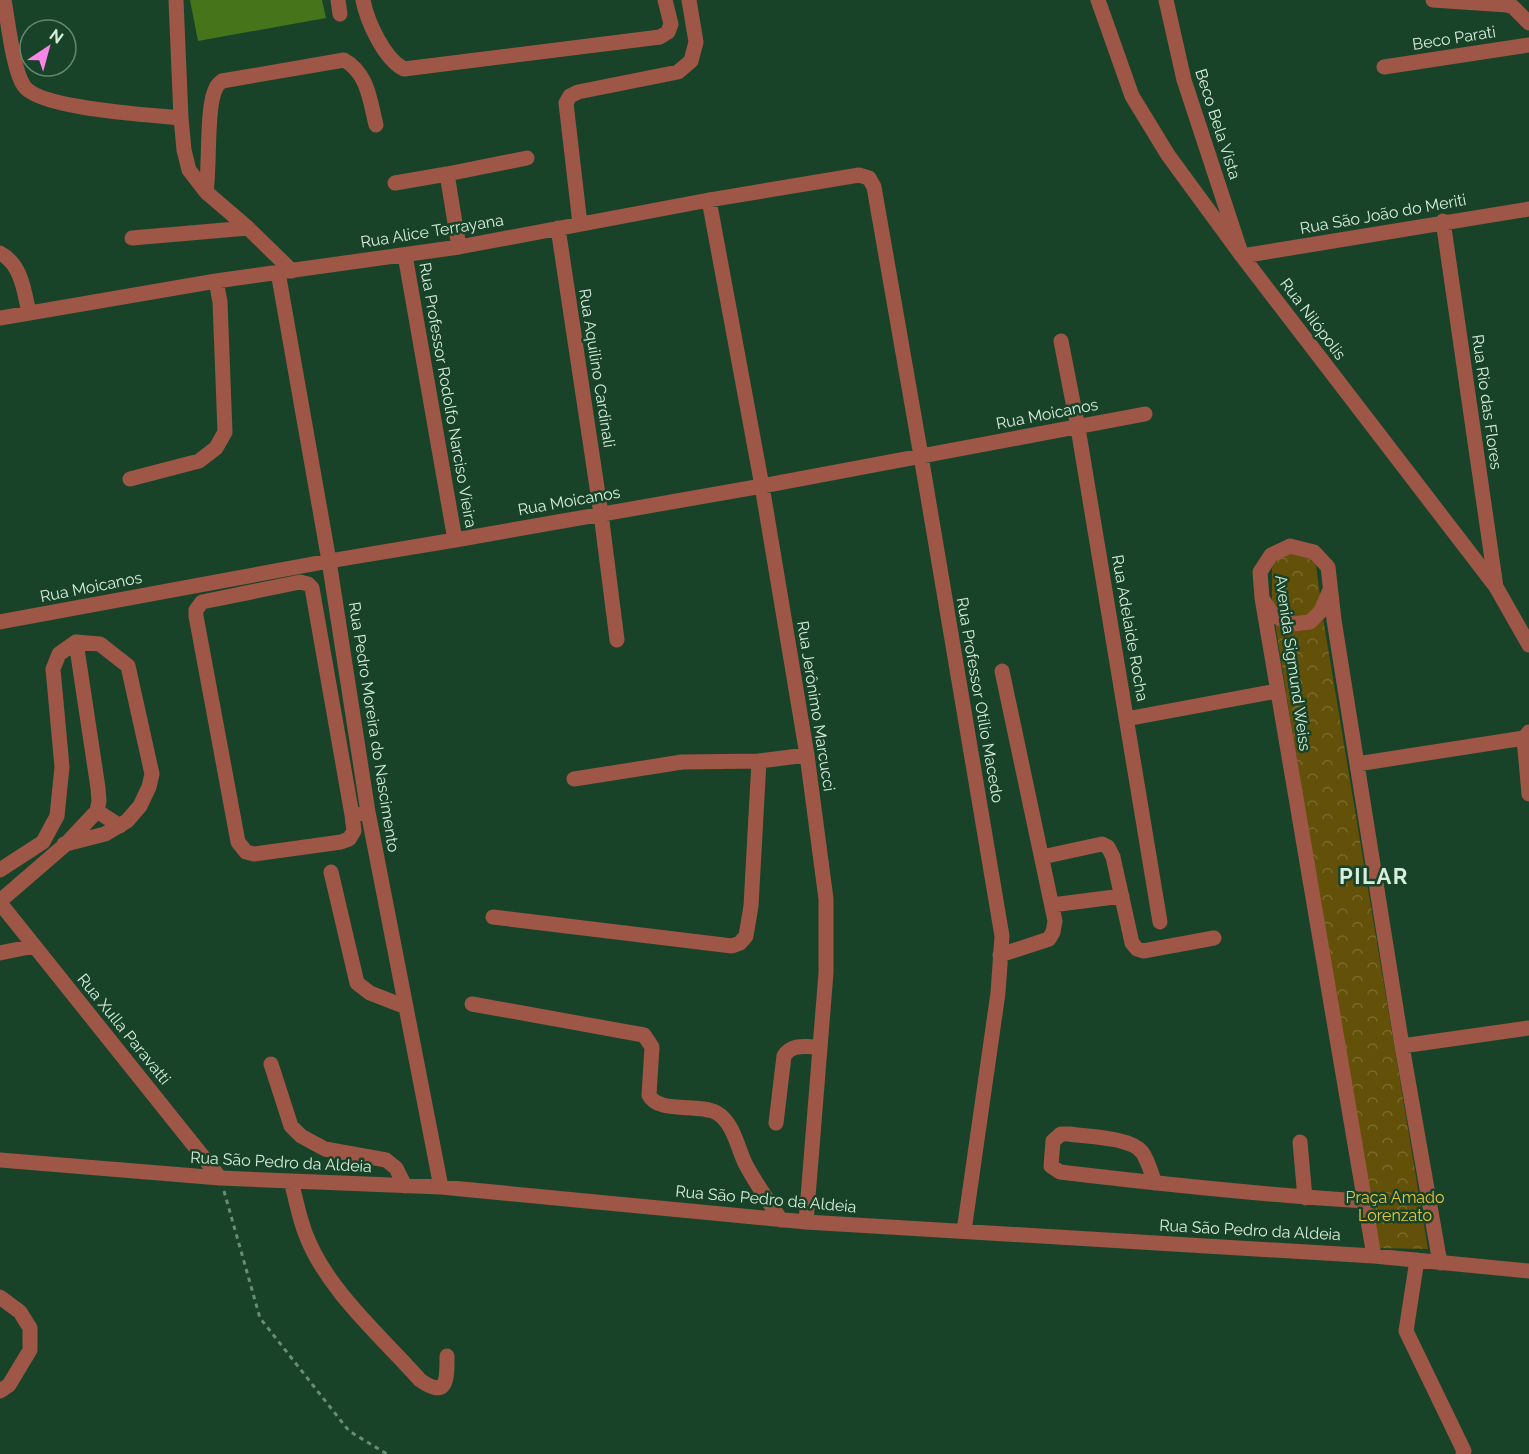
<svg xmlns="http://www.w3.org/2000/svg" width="1529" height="1454" viewBox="0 0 1529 1454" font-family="Raleway,sans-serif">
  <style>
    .park { fill: url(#park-crowns) }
    .building { fill: #45741b }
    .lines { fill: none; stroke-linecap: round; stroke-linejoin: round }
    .path { stroke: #698c75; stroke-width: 3; stroke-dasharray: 4.5 4.5; stroke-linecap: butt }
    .minor { stroke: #9e5646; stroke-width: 15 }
    .labels { text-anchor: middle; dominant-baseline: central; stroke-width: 5; stroke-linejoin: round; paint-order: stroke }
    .street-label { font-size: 16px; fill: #d7eedd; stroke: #184329 }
    .park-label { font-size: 16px; fill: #e9c53b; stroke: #184329 }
    .district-label { font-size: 22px; font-weight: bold; letter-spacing: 1.5px; fill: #d7eedd; stroke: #184329 }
  </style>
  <defs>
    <pattern id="park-crowns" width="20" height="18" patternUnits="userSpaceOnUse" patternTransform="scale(1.5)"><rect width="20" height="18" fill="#63510a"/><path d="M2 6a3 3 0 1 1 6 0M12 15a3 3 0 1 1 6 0" fill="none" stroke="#796a2d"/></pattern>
  </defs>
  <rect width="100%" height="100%" fill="#184329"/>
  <!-- park -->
  <path class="park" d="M1280,551H1303L1316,565L1323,618L1428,1249L1375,1248L1272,604V568Z"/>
  <!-- building -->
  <path class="building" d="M190,0H322L326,18L198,41Z"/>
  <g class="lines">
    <!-- path -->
    <path class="path" d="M224,1191L260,1318L349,1431L387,1454"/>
    <!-- minor -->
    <path class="minor" d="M4,0C8,21 13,70 24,86C39,109 152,115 181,118
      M176,0L181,118L184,150L189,170L206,192L248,228L292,271
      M338,0L340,14
      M363,0C367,21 384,59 404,69L660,37L668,32L671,24L665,0
      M1098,0L1132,96L1168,155L1242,256L1496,587L1529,645
      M1166,0L1184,80L1242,256L1529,209
      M1433,0L1507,5L1513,7L1529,23
      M1384,67L1529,45
      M395,183L447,174
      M206,192C210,168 206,105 216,88C217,85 220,83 222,81L344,60C368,73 370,101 376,125
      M709,200L762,486L807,755L826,899V973L806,1222
      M1443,221L1496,587
      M580,224L566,103L570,96L578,92L678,72L691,61L696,42L689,0
      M558,228L601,514L617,640
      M132,238L248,228
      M459,247L447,174L527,158
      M0,253C22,265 24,291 29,313
      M405,255L455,540
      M278,272L329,561L368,812L441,1187
      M0,318L216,281L459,247L709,200L859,175L869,178L874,187L921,456L1002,936L998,993L964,1231
      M1061,341L1078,428L1160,922
      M130,479L199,461L216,448L225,432L220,302L216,281
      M1263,600L1273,615L1292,624L1310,622L1321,611L1329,592
      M0,622L329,561L455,540L762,486L1145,414
      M76,642L98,788L99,801L97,811L120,826
      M1126,719L1277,691
      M1524,738L1529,794
      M1357,764L1524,738L1529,732
      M574,779L682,762L759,761L807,755
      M352,815L354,831L349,839L341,842L254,854L246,852L238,842L196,616V610L202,602L300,582L308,584L312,588L352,815L368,812
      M64,844H66L97,811
      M1042,857L1102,844L1108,847L1113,857L1132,943L1137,949L1143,951L1214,938
      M0,870L43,842L57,816L62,767L53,669L59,654L76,642L100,644L128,666L152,774L149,787L140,806L127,821L105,834L66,844L0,901
      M331,872L357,983L370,993L406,1007
      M0,903L220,1178
      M1052,905L1122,896
      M493,917L732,946L740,943L746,936L751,906L759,761
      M0,953L34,946
      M1000,955L1049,939L1053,932L1055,921L1002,671
      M472,1004L644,1035L652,1047L649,1095C658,1114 699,1103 717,1113C734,1123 738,1150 746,1165C756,1184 769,1202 781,1220
      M1402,1046L1529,1028
      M271,1064L291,1126L301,1136L325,1149L386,1160L396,1168L405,1186
      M776,1123L784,1056C792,1043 807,1047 820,1047
      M1300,1142L1305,1198
      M0,1160L220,1178L441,1187L806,1222L1374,1256L1529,1271
      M291,1181C296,1199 299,1218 306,1235C327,1290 381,1336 420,1380C448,1400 447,1378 447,1356
      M1155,1183C1151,1173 1148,1160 1142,1152C1130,1137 1088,1137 1069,1134H1061L1053,1141L1051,1166L1060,1172C1161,1184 1263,1195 1365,1201
      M1374,1256L1262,598L1260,572L1271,555L1290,546L1314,552L1328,567L1334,620L1402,1046L1440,1263
      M1417,1260L1406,1331L1464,1451L1463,1454
      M0,1297L20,1312L30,1328V1350L9,1385L0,1391"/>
  </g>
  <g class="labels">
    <!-- street labels -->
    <g class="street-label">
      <text transform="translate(1454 38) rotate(-9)">Beco Parati</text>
      <text transform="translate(1218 124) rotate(72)">Beco Bela Vista</text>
      <text transform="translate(1383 214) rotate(-10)">Rua São João do Meriti</text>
      <text transform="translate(432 231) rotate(-9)">Rua Alice Terrayana</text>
      <text transform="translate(1313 319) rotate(53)">Rua Nilópolis</text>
      <text transform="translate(597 368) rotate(81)">Rua Aquilino Cardinali</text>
      <text transform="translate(448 395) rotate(80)">Rua Professor Rodolfo Narciso Vieira</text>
      <text transform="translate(1487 402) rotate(82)">Rua Rio das Flores</text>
      <text transform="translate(1047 414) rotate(-11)">Rua Moicanos</text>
      <text transform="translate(569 501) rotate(-10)">Rua Moicanos</text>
      <text transform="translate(91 587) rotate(-11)">Rua Moicanos</text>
      <text transform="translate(1130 628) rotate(80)">Rua Adelaide Rocha</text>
      <text transform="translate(1293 663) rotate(82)">Avenida Sigmund Weiss</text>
      <text transform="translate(980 700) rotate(80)">Rua Professor Otílio Macedo</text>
      <text transform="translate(816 706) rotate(81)">Rua Jerônimo Marcucci</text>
      <text transform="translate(374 727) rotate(81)">Rua Pedro Moreira do Nascimento</text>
      <text transform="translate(124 1029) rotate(51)">Rua Xulla Paravatti</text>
      <text transform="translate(281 1162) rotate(3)">Rua São Pedro da Aldeia</text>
      <text transform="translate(766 1199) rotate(5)">Rua São Pedro da Aldeia</text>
      <text transform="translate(1250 1230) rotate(3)">Rua São Pedro da Aldeia</text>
    </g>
    <!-- park labels -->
    <g class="park-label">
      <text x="1395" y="1197">Praça Amado<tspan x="1395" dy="18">Lorenzato</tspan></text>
    </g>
    <!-- district labels -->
    <g class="district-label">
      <text x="1374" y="876">PILAR</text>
    </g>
  </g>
  <!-- north arrow -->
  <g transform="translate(48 48) rotate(36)"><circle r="28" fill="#184329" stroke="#648771" stroke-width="1.5"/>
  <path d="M0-4.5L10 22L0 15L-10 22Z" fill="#fa87e7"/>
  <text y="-9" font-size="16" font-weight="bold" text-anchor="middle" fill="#d7eedd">N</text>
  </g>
</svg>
